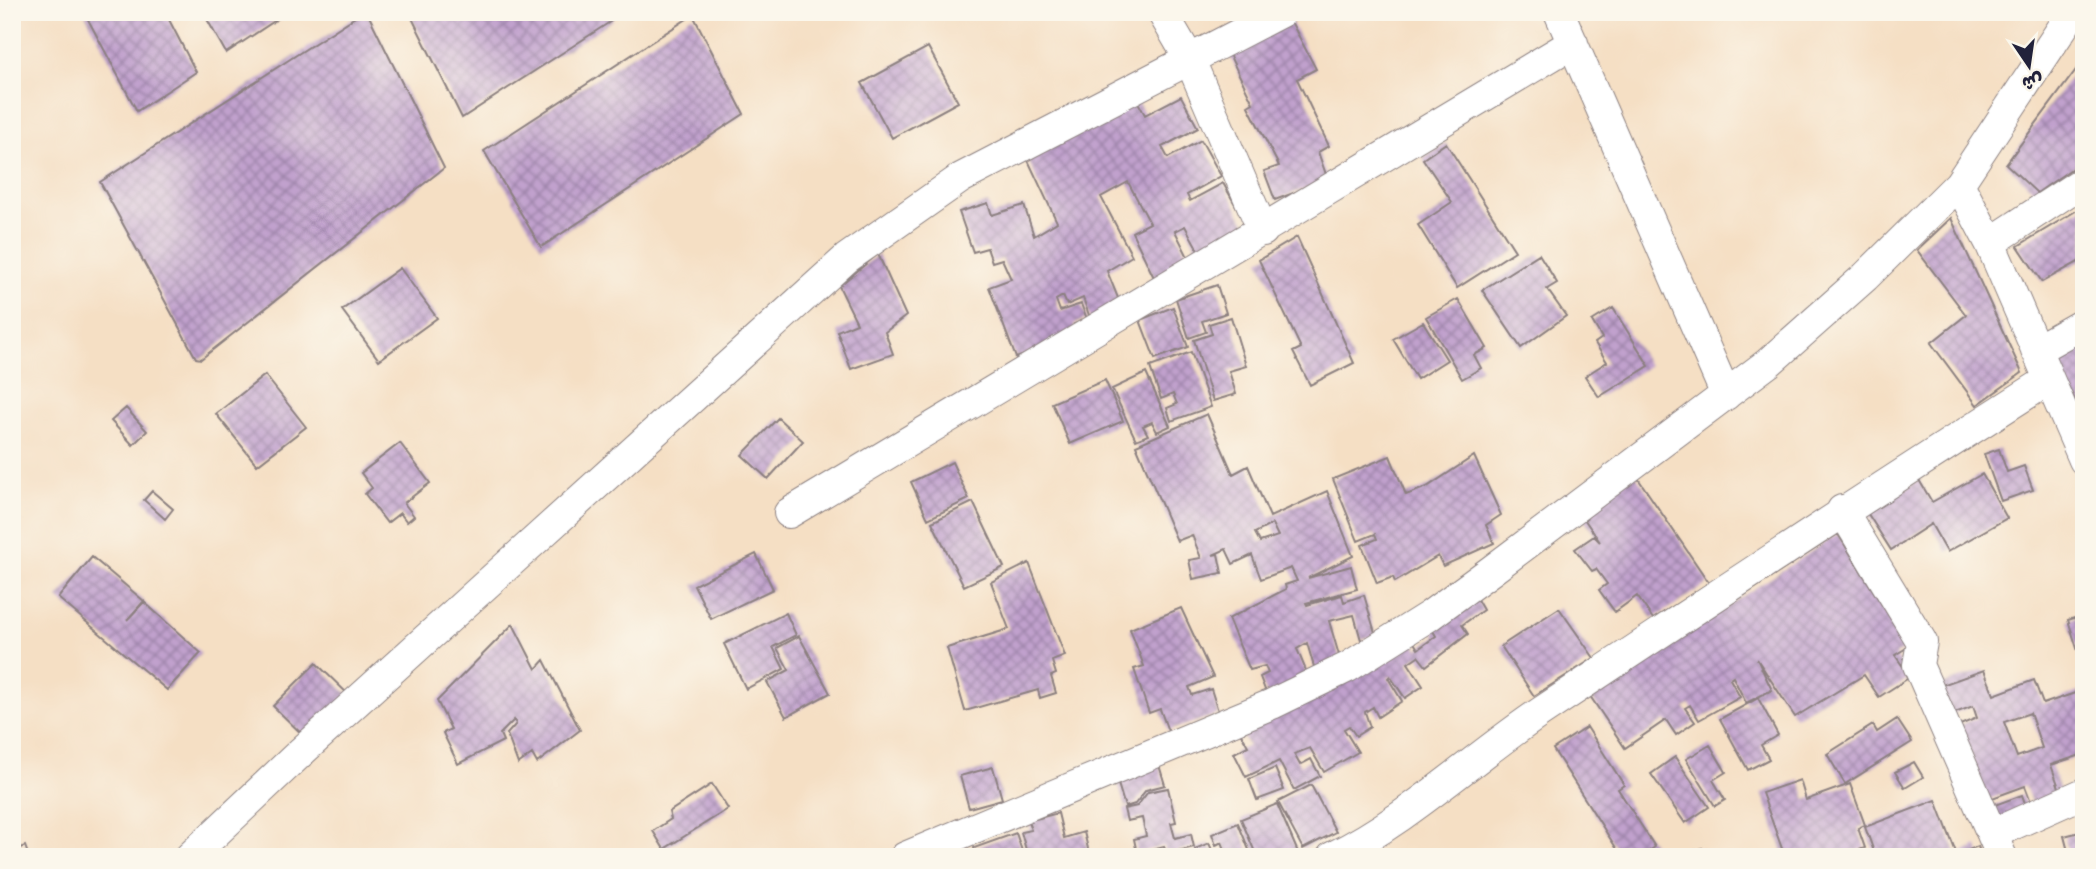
<svg xmlns="http://www.w3.org/2000/svg" width="2096" height="869" viewBox="0 0 2096 869" font-family="Pangolin,'Playpen Sans Arabic',sans-serif">
  <style>
    .building { fill: url(#building-cross-hatch); fill-rule: evenodd }
    .lines { fill: none; stroke-linecap: round; stroke-linejoin: round }
    .minor-casing { stroke: #8c8080; stroke-width: 32 }
    .minor { stroke: #fff; stroke-width: 30 }
  </style>
  <defs>
    <pattern id="building-cross-hatch" width="8" height="8" patternUnits="userSpaceOnUse" patternTransform="scale(1.75)"><rect width="8" height="8" fill="#c1a1cd"/><path d="M0 0l8 8M0 8l8-8" fill="none" stroke="#9c83a8"/></pattern>
  </defs>
  <rect width="100%" height="100%" fill="#fbf7ec"/>
  <filter id="ink" filterUnits="userSpaceOnUse"><feTurbulence type="fractalNoise" baseFrequency=".0143" numOctaves="2"/><feDisplacementMap in="SourceGraphic" scale="14" xChannelSelector="R" yChannelSelector="G"/><feConvolveMatrix kernelMatrix="1 2 1 2 8 2 1 2 1" color-interpolation-filters="sRGB"/></filter>
  <filter id="wash" filterUnits="userSpaceOnUse"><feTurbulence type="fractalNoise" baseFrequency=".00686" numOctaves="4" result="noise"/><feDisplacementMap in="SourceGraphic" scale="28" xChannelSelector="R" yChannelSelector="G"/><feGaussianBlur stdDeviation="1.57" result="paint"/><feColorMatrix in="noise" values="0 0 0 0 0 0 0 0 0 0 0 0 0 0 0 0 0 1.4 0 .05"/><feComposite in="paint" operator="in"/></filter>
  <g filter="url(#wash)">
    <rect width="100%" height="100%" fill="#f5dfc4"/>
    <g id="blocks">
      <!-- building -->
      <path class="building" d="M84,12H165L196,72L137,111Z
        M203,12H288L226,53Z
        M363,12H367L444,168L201,359L196,358L100,182Z
        M409,12H609L613,20L462,118Z
        M1286,12L1316,69L1297,79L1329,146L1318,152L1328,180L1275,200L1264,171L1279,166L1248,106L1253,103L1223,42Z
        M693,15L744,114L541,247L484,151Z
        M928,47L958,102L892,138L862,83Z
        M2084,59V160L2037,193L2006,164Z
        M1133,93L1145,115L1181,96L1198,128L1162,147L1168,158L1201,140L1221,176L1187,195L1190,201L1223,183L1249,229L1201,255L1185,226L1175,231L1194,269L1158,286L1132,232L1150,223L1128,182L1101,197L1132,256L1107,271L1122,308L1091,321L1083,298L1067,305L1063,296L1056,300L1060,311L1081,304L1087,319L1074,324L1078,335L1016,358L989,287L1011,279L1002,259L992,262L987,248L973,252L959,212L988,203L992,215L1024,205L1034,236L1057,222L1026,156Z
        M1446,143L1515,251L1457,288L1418,225L1452,202L1423,159Z
        M2084,206V259L2042,282L2018,246Z
        M1951,218L2022,373L1977,405L1931,343L1966,315L1917,250Z
        M1297,237L1354,363L1310,385L1293,352L1301,348L1259,260Z
        M878,254L906,316L885,332L893,354L851,369L837,331L857,323L839,286Z
        M1539,254L1557,283L1547,289L1566,316L1521,348L1482,290Z
        M400,268L437,318L379,360L342,310Z
        M1217,285L1226,313L1202,321L1206,332L1189,338L1176,299Z
        M1458,299L1487,348L1474,355L1481,368L1462,379L1426,317Z
        M1173,307L1188,347L1155,359L1140,320Z
        M1613,308L1649,366L1599,397L1585,376L1607,362L1595,343L1602,338L1592,321Z
        M1231,317L1246,366L1229,371L1236,394L1213,401L1194,340L1212,334L1209,324Z
        M1423,322L1447,360L1417,379L1393,339Z
        M2084,339V419L2054,357Z
        M1191,352L1211,407L1171,421L1167,408L1177,404L1173,394L1161,399L1150,367Z
        M1146,373L1170,426L1157,432L1152,422L1143,426L1148,435L1136,440L1112,389Z
        M265,375L306,427L257,465L216,414Z
        M1105,380L1123,421L1070,444L1052,403Z
        M126,408L147,431L133,445L111,421Z
        M1207,414L1233,474L1248,466L1270,517L1327,491L1353,556L1308,578L1351,566L1357,589L1306,603L1307,605L1342,595L1344,602L1364,595L1376,636L1361,640L1354,615L1329,621L1341,662L1315,670L1307,643L1297,649L1309,678L1267,695L1260,677L1268,673L1265,666L1250,670L1228,619L1286,589L1285,585L1297,581L1291,568L1261,579L1252,555L1233,564L1226,549L1213,555L1218,554L1222,573L1193,579L1189,560L1201,558L1192,535L1177,541L1136,445ZM1272,524L1278,536L1260,542L1255,533Z
        M778,418L803,441L768,479L742,455Z
        M400,443L430,483L404,503L414,516L407,522L400,513L387,523L365,494L372,488L361,473Z
        M1999,449L2007,472L2024,466L2033,490L2001,501L1984,454Z
        M1390,456L1406,495L1427,487L1474,456L1501,515L1486,525L1494,543L1443,566L1438,556L1395,582L1393,577L1377,583L1362,545L1377,539L1375,534L1358,541L1333,479Z
        M952,462L969,499L928,519L911,482Z
        M1635,474L1709,583L1653,619L1637,596L1615,612L1599,590L1607,584L1596,569L1592,571L1575,549L1594,536L1600,542L1578,510Z
        M1982,474L2007,518L1947,552L1931,524L1891,550L1868,514L1919,480L1932,502Z
        M152,491L173,509L165,519L144,500Z
        M973,502L1004,567L964,586L932,522Z
        M1838,534L1908,647L1895,655L1910,677L1879,697L1864,675L1795,717L1757,659L1772,690L1746,703L1733,677L1730,679L1740,697L1699,720L1690,705L1685,708L1695,722L1676,735L1666,720L1625,748L1590,696Z
        M756,554L773,589L711,619L694,585Z
        M92,557L144,601L127,620L144,602L201,653L167,690L58,598Z
        M1029,563L1065,656L1052,661L1056,674L1051,676L1056,693L1040,698L1038,690L965,711L947,648L1009,629L991,582Z
        M1467,582L1483,610L1462,625L1468,634L1426,666L1418,656L1408,663L1423,686L1405,698L1390,676L1388,678L1402,701L1378,717L1373,707L1365,712L1370,727L1356,736L1349,726L1344,729L1358,752L1324,772L1310,748L1294,754L1300,765L1311,759L1320,776L1294,790L1279,761L1246,777L1234,753L1248,746L1233,719L1404,626L1418,649L1436,636L1421,611Z
        M1181,608L1213,677L1189,687L1192,695L1211,689L1219,714L1168,731L1160,709L1149,713L1134,669L1144,666L1130,629Z
        M1559,608L1594,658L1534,696L1501,646Z
        M786,613L796,635L773,647L784,669L746,689L724,644Z
        M2084,615V667H2083L2068,620Z
        M513,624L536,669L544,660L580,730L537,763L532,754L518,764L507,734L516,724L514,720L500,734L503,741L458,764L443,733L451,729L437,701Z
        M799,636L830,693L786,717L767,682L789,670L777,648Z
        M316,663L352,698L309,741L273,706Z
        M1984,670L1994,695L2034,680L2043,704L2084,690V754L2051,765L2062,796L2033,807L2025,786L1987,800L1960,725L1977,718L1973,706L1950,715L1939,686ZM2030,713L2042,748L2017,757L2004,722Z
        M1758,698L1778,735L1761,745L1769,759L1748,770L1720,719Z
        M1897,719L1912,742L1845,784L1827,754L1873,725L1877,732Z
        M1587,727L1624,785L1618,789L1655,847L1640,857H1622L1553,749Z
        M1710,745L1726,772L1713,780L1725,800L1715,806L1686,759Z
        M1675,757L1709,807L1685,823L1651,774Z
        M1914,762L1923,777L1905,788L1895,772Z
        M1159,765L1165,785L1146,790L1135,804L1125,807L1116,777Z
        M993,767L1002,799L969,808L960,776Z
        M1275,768L1284,790L1257,800L1249,779Z
        M1800,780L1806,800L1850,784L1865,825L1858,828L1865,848L1840,857H1785L1762,793Z
        M712,784L728,809L664,849L653,831L671,819L669,812Z
        M1311,785L1336,832L1303,849L1278,802Z
        M1168,788L1176,822L1171,823L1175,838L1191,834L1194,847L1166,854L1164,846L1137,853L1134,839L1146,836L1142,818L1127,821L1124,809L1137,806L1148,792Z
        M2022,795L2029,814L1999,825L1992,806Z
        M1936,800L1957,855L1978,846L1981,857H1876L1865,827Z
        M1277,804L1300,857H1257L1241,819Z
        M1058,813L1064,838L1084,832L1090,857H1028L1021,832L1031,830L1028,821Z
        M1238,823L1252,857H1228L1222,842L1216,845L1212,834Z
        M2084,831V852L2069,855L2064,836Z
        M1016,833L1024,857H977L974,848Z
        M1209,843L1215,857H1198L1195,849Z
        M25,846L29,857H12V851Z
        M1702,848L1705,857H1676V856Z"/>
    </g>
  </g>
  <g filter="url(#ink)">
    <use href="#blocks" fill-opacity="0" stroke="#8c8080" stroke-width="2"/>
    <g class="lines">
      <!-- minor casing -->
      <g class="minor-casing">
        <path id="minor" d="M1162,12L1190,60L1263,231
          M1559,12L1726,395
          M1959,184L1990,243L2084,460
          M1990,243L2084,181
          M2036,350L2084,323
          M1842,510L1922,642L1918,665L2002,857
          M789,513L1573,43
          M1992,834L2084,793
          M190,857L300,753L847,258L961,178L1281,12
          M905,857L1272,704L1348,667L1429,616L1492,570L1768,363L1865,277L1959,184L2073,12
          M1332,857C1408,820 1471,759 1541,712C1709,600 1877,489 2047,381"/>
      </g>
      <!-- minor -->
      <use href="#minor" class="minor"/>
    </g>
  </g>
  <!-- margin -->
  <rect width="2096" height="869" fill="none" stroke="#fbf7ec" stroke-width="42"/>
  <!-- north arrow -->
  <g transform="translate(2029 66) rotate(167)" stroke="#fbf7ec" stroke-width="5" paint-order="stroke">
  <path d="M0-5L12 26L0 18L-12 26Z" fill="#22223b"/>
  <text y="-10" font-size="19" font-weight="bold" text-anchor="middle" fill="#22223b">ش</text>
  </g>
</svg>
